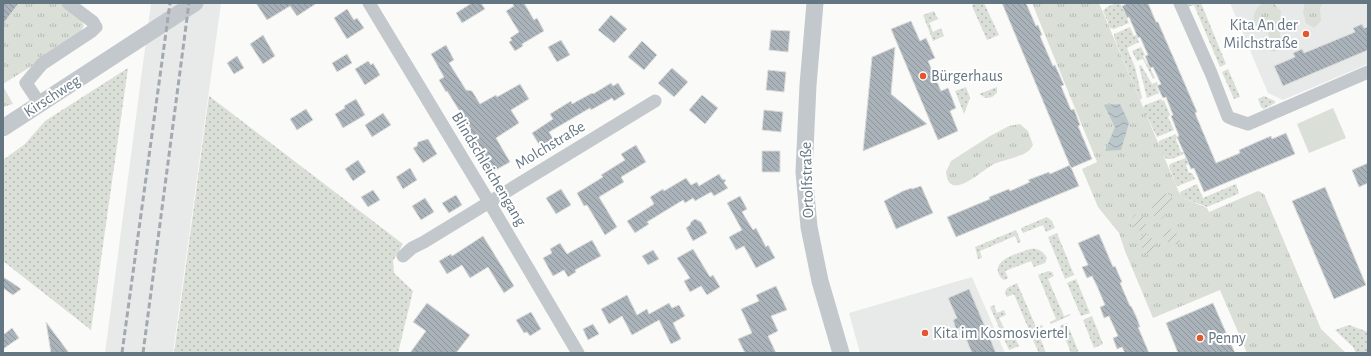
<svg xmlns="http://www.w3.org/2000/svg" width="1371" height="356" viewBox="0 0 1371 356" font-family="'Alegreya Sans',sans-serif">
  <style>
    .built { fill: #e8e9e9 }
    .grass { fill: url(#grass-dots) }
    .park { fill: url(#park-tufts) }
    .garden { fill: url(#garden-furrows) }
    .pitch { fill: #dadfd7 }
    .water { fill: url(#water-waves) }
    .building { fill: url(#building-back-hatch); stroke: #dcdcda }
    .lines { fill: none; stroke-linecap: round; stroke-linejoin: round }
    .minor { stroke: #c3c8cc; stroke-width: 13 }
    .tertiary { stroke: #c3c8cc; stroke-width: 17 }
    .rail { stroke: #a2aab0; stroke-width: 3; stroke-dasharray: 6 3; stroke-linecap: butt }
    .poi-dot { fill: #e4572e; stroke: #fff; stroke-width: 1.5 }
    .labels { text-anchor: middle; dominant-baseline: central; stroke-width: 4; stroke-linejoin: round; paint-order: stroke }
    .poi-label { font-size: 16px; fill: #657683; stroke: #fff; text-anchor: start }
    .street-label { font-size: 16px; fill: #657683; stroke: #fff }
  </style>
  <defs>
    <pattern id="grass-dots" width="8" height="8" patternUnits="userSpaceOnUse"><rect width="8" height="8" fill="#dadfd7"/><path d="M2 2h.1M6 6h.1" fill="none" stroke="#b4b9b4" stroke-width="1.8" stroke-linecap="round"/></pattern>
    <pattern id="park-tufts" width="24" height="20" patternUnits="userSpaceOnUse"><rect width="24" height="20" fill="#dadfd7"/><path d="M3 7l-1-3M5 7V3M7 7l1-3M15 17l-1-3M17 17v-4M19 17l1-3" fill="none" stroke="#b4b9b4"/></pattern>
    <pattern id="garden-furrows" width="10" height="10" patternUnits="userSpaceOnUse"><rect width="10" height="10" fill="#dadfd7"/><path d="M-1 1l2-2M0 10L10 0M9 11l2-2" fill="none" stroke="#b4b9b4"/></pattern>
    <pattern id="water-waves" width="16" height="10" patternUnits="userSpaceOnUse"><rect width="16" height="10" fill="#bbc7cb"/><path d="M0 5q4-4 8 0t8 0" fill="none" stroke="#9ca6aa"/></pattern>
    <pattern id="building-back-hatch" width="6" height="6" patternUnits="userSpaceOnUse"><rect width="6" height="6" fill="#aab3b9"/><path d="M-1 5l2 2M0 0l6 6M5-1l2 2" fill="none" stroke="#8e969c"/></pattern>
  </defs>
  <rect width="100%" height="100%" fill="#fafaf8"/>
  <!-- built -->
  <path class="built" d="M151,3H221L173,353H105Z
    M1230,3H1368V64L1283,100L1268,93Z
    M972,277L1005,353H860L849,313Z"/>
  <!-- grass -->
  <path class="grass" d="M974,3H984L999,35L987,40L972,6Z
    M1117,3H1120L1129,23L1114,29L1110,28L1108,24V22L1103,11L1107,7Z
    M1185,3H1201L1226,64L1220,67L1194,5L1187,7Z
    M934,11L938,19L929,23L933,32L941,28L944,36L933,41L923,15Z
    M1130,27L1134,36L1136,35L1139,42L1127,48L1135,67L1142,98L1140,100L1114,37V34Z
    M1141,47L1145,55L1143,56L1147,64L1148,63L1155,78L1153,79L1143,59L1137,61L1132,51Z
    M1141,65L1152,84L1157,82L1158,85L1156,87L1159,93L1147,98L1139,66Z
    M128,68L91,330L3,261V160L25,144L45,121Z
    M1228,69L1240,97L1234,99L1222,72Z
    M966,87L970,98L964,114L955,91Z
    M997,87V93L992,97L986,98L979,94Z
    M209,96L403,244L393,261L394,273L413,291L398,353H174Z
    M1264,96L1275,101V103L1264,109L1261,107L1258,99Z
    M1161,99L1162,101L1164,100L1170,115L1168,117L1174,130L1157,137L1143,108L1145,105Z
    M1176,134L1177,137L1176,140L1181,152H1183L1184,154C1176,157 1166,164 1162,153C1160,149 1158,146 1159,141Z
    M1186,158L1188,164L1186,165L1189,173H1192L1195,179L1178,186L1176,185L1169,166L1170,164Z
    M1197,184L1203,198L1236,184L1239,193L1238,194L1207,207L1181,197L1180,194V192Z
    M1047,217L1052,221L1055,228L1046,232L1043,225L1023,233L1021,228Z
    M1016,230L1021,242L1018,243L1015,236L980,251L982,258L978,259L975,247Z
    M1057,233L1074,275L1065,279L1048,237Z
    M1030,249C1038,248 1043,251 1047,258L1045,263L1034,267L1031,261L1005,271L1008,278L1004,280C1001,278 999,276 998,272C995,258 1020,253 1030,249Z
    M1048,271L1052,272L1054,276L1048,279L1064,316L1070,314L1071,315L1051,324L1050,322L1056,319L1038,275Z
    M1076,279L1090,313L1081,316L1067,283Z
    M1017,283L1036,327L1042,325L1043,327L1023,335V333L1029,330L1014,294L1007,297L1005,292L1007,288Z
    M994,305L997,313L1004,310L1006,315L999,318L1010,340L1015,338L1019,346L1009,350L990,307Z
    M1092,316L1103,344L1094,348L1083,320Z
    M1067,323L1079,353H1071L1060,326Z
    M1349,325L1368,332V353H1356L1353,347L1335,330Z
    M1039,335L1046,353H1039L1032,338Z"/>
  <!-- park -->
  <path class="park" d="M3,3H62L79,16L84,26L75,39L3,84Z
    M1032,3H1099L1181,197L1207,208L1209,212L1258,191L1264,194L1321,329L1346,353H1247L1220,290L1153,318L1125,251L1119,233L1098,207L1082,169L1097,162Z
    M1263,3H1273L1281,11L1279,28L1282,49L1273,52L1264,46L1265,42L1269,36L1267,27L1260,28L1254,23C1253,13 1255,9 1263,3Z
    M1305,3H1322L1320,9L1321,21L1314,28L1306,23L1303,12Z
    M3,86L13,104L3,107Z
    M1020,124L1028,131L1033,145C1031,148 1030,150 1027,152C1017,158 1005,159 994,164C984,169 965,188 953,185C947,183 947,177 946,172L951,161L990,136L1009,126Z"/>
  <!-- garden -->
  <path class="garden" d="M1164,194C1182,194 1168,213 1161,219C1144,216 1154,199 1164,194Z
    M1136,214L1143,217L1146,225L1144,229L1138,231L1133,227C1131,221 1131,218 1136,214Z
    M1168,229C1174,229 1179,235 1180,240L1177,244L1171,245L1164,239L1163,235Z
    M1144,233C1153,236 1158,246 1153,255L1151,256C1143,253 1141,246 1140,239Z"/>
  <!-- pitch -->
  <path class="pitch" d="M1333,108L1346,138L1309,153L1297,124Z"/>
  <!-- water -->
  <path class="water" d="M1120,104L1129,123L1121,150L1105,151L1115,127L1104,105Z"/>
  <!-- building -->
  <path class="building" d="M3,3H19L3,24Z
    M256,3H317L297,16L290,6L267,20Z
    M472,3H481L485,9L462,23L456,13Z
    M512,3H524L534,20L537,18L544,31L522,44L523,46L515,51L509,42L512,40L510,38L519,32L506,11L514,6Z
    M1002,3H1026L1036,26L1038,25L1042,35L1040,36L1053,66L1055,65L1064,85L1061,86L1071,110L1074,109L1080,125L1078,126L1092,159L1071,168Z
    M1128,3H1148L1156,22H1158L1197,112L1195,113L1216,163L1240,153L1239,150L1257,142L1271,136L1272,139L1286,133L1295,154L1204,192L1194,168L1191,169L1177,137L1179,136L1171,116L1173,115L1166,97L1163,98L1157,86L1161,84L1153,67L1150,68L1145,56L1148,55L1140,37L1138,38L1129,17L1127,18L1122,6Z
    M347,9L354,20L357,18L364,28L347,39L334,18Z
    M611,15L627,29L614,43L598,30Z
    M911,21L920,41L926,38L935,58L928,61L941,91L948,88L956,108L950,111L958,131L938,140L891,29Z
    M1362,24L1364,28L1368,27V50L1283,86L1274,66L1295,57L1293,53L1302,49L1304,53L1355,32L1353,28Z
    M771,30L790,31L788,52L769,50Z
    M263,35L275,56L263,64L250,44Z
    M561,40L570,55L557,62L548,47Z
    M642,41L657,55L644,70L628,57Z
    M446,45L454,60L449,63L466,90L472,91L480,104L496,95L497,97L520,84L529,99L511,110L519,123L496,138L510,162L492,172L472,140L474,139L469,131L471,129L447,91L446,92L439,80L444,77L431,54Z
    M895,47L891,94L927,124L863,151L872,57Z
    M347,54L352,63L337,72L332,63Z
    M237,56L244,68L234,74L227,63Z
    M368,61L371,65L373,63L380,75L365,85L355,69Z
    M672,68L688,82L674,97L658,83Z
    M768,70L786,72L784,92L766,90Z
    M611,83L613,86L618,83L625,94L614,101L612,98L591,110L590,108L549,132L553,139L540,146L532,133L553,119L550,114L571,101L572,104L592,93L593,94Z
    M702,95L718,108L705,124L689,110Z
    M356,99L365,115L343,128L335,114L345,108L344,106Z
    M306,109L313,120L297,130L290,119Z
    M764,110L783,112L781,132L762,130Z
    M383,113L391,125L372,137L365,125Z
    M428,139L437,154L423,163L413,148L417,146L418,142Z
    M636,145L646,162L621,177L624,182L599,197L617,227L605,235L587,205L584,206L577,193L603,177L601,175L625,160L621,154Z
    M762,151H780V172H762Z
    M358,160L366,172L353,181L345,169Z
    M1368,163V183L1359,187L1352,170Z
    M1070,165L1079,186L956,237L947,217L990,199L989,197L1009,189L1010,191L1030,182L1028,180L1049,172L1050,174Z
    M410,168L417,180L403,189L396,177Z
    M719,174L722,179L726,180L724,183L728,188L714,196L711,192L695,201L693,198L685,203L683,200L647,222L649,224L635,233L627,221L654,204L650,197L663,189L664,191L686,178L691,185L697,182L699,186Z
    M921,186L933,213L896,229L884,201L903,191L912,188V189Z
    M1325,187L1366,285L1334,299L1292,201Z
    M561,189L571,205L556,214L546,198Z
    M373,190L380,200L368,207L361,197Z
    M456,195L462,205L449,213L442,203Z
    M740,196L747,209L742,212L753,230L756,228L766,247L768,245L775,258L756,268L744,246L736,250L729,237L742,230L727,203Z
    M425,198L434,212L421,220L412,206Z
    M695,219L701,222L707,233L693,241L686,228L690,225L691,222Z
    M1099,234L1113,267L1115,266L1122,282L1120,283L1130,306H1131L1136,316L1140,327H1138L1149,353H1125L1122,347L1117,349L1113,338L1118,336L1109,316L1104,318L1100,307L1105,305L1097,286L1092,276L1087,278L1082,267L1088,265L1078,243Z
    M483,236L514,286L504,293L488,267L470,278L462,265L447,274L439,261L451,254L452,256Z
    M592,240L601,256L575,270L576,272L568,277L564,270L553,276L543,258L552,253L550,249L560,243L567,254Z
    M693,249L710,277L713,275L720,287L707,295L701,286L690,292L684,281L690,278L677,258Z
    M653,250L659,259L648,265L642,256Z
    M3,277L11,282L21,289L13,295L3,288Z
    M776,286L787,310L771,316L778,331L768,336L776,353H745L738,339L752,333L741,309L759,301L756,295Z
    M969,289L986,329L996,353H972L961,327L956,329L953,320L957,318L948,298Z
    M627,295L637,315L647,309L649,314L669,303L672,308L679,305L685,316L673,323L681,339L671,344L659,320L632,335L622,316L609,324L601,309Z
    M427,303L470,335L456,353H410L426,331L413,322Z
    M1213,303L1235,353H1178L1166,323Z
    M531,312L541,329L530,336L527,332L524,333L516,320Z
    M46,322L69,353H51Z
    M593,324L599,334L588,340L583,329Z
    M12,328L19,338L3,349V335Z"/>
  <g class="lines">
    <!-- minor -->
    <path class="minor" d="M369,3L489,202L578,353
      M1180,3L1211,73L1228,117L1233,119L1248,124L1368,72
      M40,104L26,83L42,64L92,31L96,27L93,22L68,3
      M403,256L412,248L424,242L655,101"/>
    <!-- tertiary -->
    <path class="tertiary" d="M815,3L808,85L804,172L809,227L820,281L841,353
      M3,128L195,3"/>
    <!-- rail -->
    <path class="rail" d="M122,353L170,3
      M143,353L189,3"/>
  </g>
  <!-- markers -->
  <g class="poi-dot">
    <circle cx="1306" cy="34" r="4"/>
    <circle cx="923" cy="76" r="4"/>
    <circle cx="925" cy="333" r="4"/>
    <circle cx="1200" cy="338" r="4"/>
  </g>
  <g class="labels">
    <!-- poi labels -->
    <g class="poi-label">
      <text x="1298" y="25" text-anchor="end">Kita An der<tspan x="1298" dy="18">Milchstraße</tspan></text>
      <text x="931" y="76">Bürgerhaus</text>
      <text x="933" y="333">Kita im Kosmosviertel</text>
      <text x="1208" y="338">Penny</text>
    </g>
    <!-- street labels -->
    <g class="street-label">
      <text transform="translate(52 96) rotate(-33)">Kirschweg</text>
      <text transform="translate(550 145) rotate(-31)">Molchstraße</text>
      <text transform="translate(489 169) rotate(59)">Blindschleichengang</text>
      <text transform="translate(807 180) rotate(-92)">Ortolfstraße</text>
    </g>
  </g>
  <!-- border -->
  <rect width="1371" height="356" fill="none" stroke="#657683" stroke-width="8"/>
</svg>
